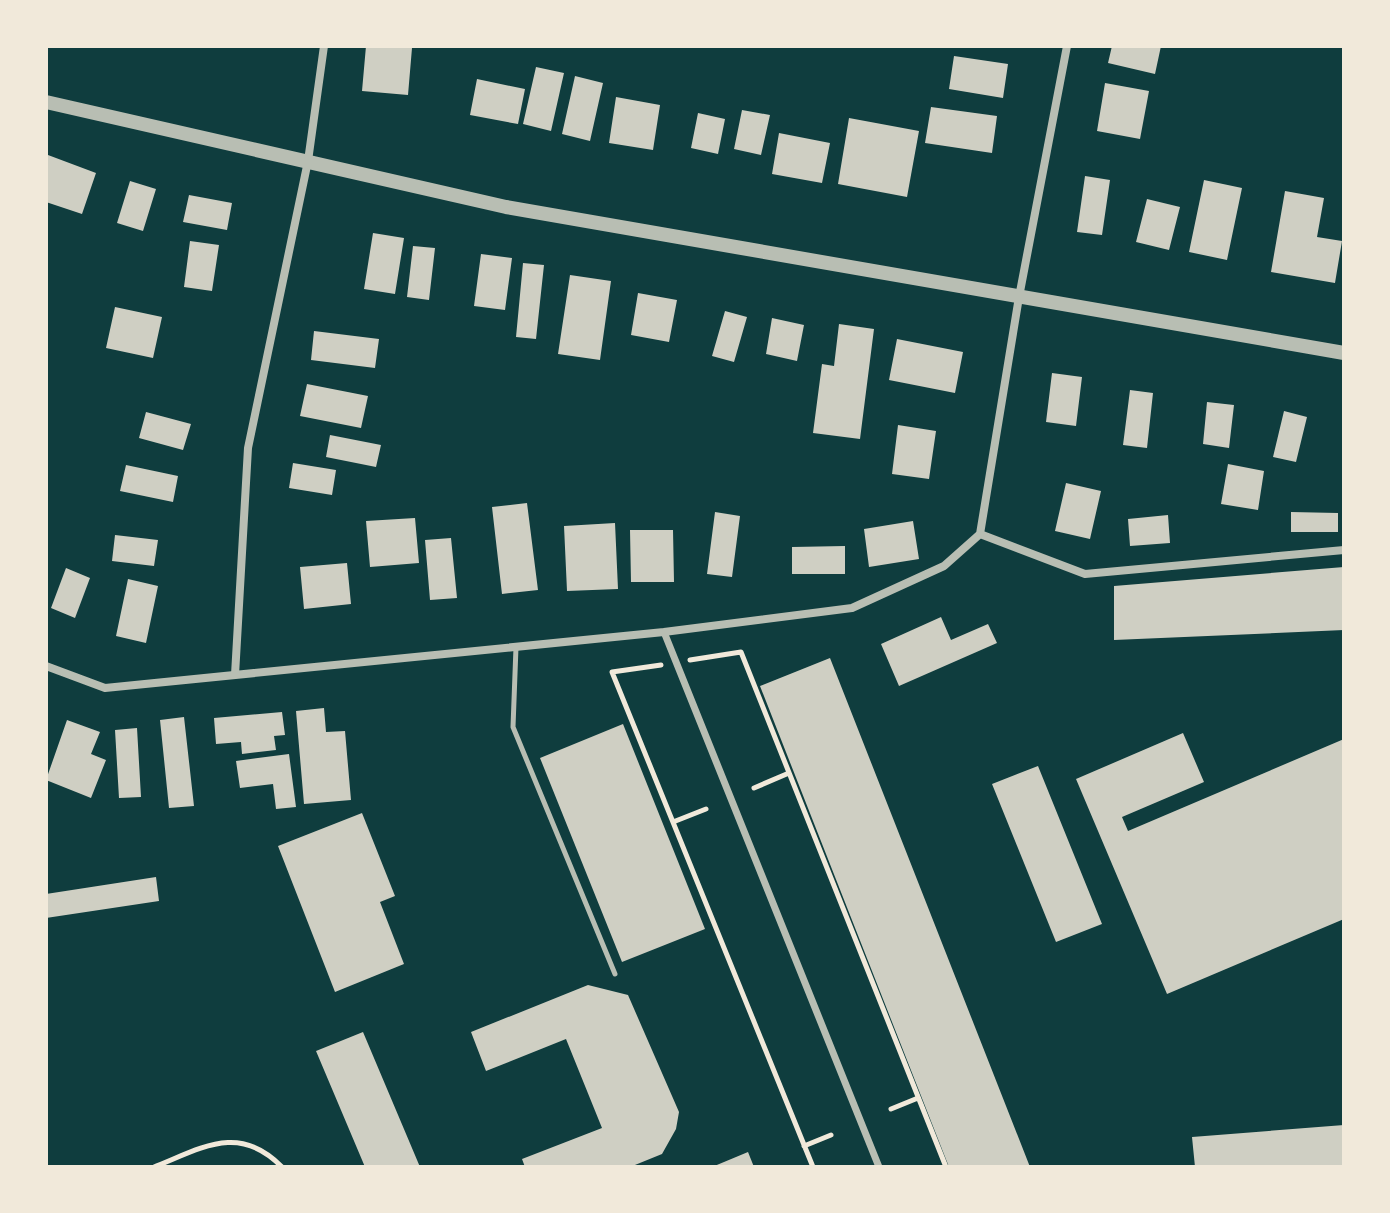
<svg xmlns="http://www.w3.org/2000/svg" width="1390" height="1213" viewBox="0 0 1390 1213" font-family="Roboto,sans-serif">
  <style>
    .building { fill: #cfcfc3 }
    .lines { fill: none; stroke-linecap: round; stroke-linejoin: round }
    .path { stroke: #f1e9da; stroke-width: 5 }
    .service { stroke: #b8beb3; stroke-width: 5 }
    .pedestrian { stroke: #b8beb3; stroke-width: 7 }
    .minor { stroke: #b8beb3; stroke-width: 8 }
    .tertiary { stroke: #b8beb3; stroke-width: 14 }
  </style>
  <rect width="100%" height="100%" fill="#0f3d3e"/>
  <!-- building -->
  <path class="building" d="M366,46L412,48L408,95L362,91Z
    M1112,46H1161L1155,74L1108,63Z
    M954,56L1008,64L1003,98L949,89Z
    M536,67L564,73L551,131L523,124Z
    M575,76L603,83L590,141L562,134Z
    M477,79L525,89L518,124L470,115Z
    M1105,83L1149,91L1140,139L1097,131Z
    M616,97L660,105L653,150L609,143Z
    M931,107L997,116L992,153L925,143Z
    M742,110L770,115L761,155L734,149Z
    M698,113L725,119L718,154L691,148Z
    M849,118L919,131L907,197L838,184Z
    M779,133L830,143L822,183L772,174Z
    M48,155L96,173L82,214L46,202Z
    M1085,176L1110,180L1102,235L1077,232Z
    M1204,180L1242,188L1227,260L1189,252Z
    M130,181L156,189L143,231L117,223Z
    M1285,191L1324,198L1317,237L1342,241L1335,283L1271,272Z
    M189,195L232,203L227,230L183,222Z
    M1147,199L1180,207L1169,250L1136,242Z
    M373,233L404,238L395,294L364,289Z
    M190,241L219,245L212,291L184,287Z
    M413,246L435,248L429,300L407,297Z
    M481,254L512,258L505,310L474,306Z
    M523,263L544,265L536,339L516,337Z
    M570,275L611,281L600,360L558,354Z
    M638,293L677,300L669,342L631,335Z
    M115,307L162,317L153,358L106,348Z
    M725,311L747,317L734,362L712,356Z
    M772,318L804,325L797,361L766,354Z
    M839,324L874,329L860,439L813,433L822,364L834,366Z
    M314,331L379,339L375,368L311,360Z
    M897,339L963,352L955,393L889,380Z
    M1052,373L1082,377L1076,426L1046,422Z
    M307,384L368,396L361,428L300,416Z
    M1130,390L1153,393L1147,448L1123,445Z
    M1207,402L1234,405L1229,448L1203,444Z
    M1284,411L1307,417L1296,462L1273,457Z
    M146,412L191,424L183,450L139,438Z
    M898,425L936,431L929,479L892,474Z
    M330,435L381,445L376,467L326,457Z
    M293,463L336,470L332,495L289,488Z
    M1228,464L1264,471L1258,510L1221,504Z
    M126,465L178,476L173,502L120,491Z
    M1066,483L1101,491L1090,539L1055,531Z
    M527,503L538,590L502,594L492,507Z
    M715,512L740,516L732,577L707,574Z
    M1291,512L1338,513V532H1291Z
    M1168,515L1170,543L1130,546L1128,519Z
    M415,518L419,563L370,567L366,521Z
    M913,521L919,559L869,567L864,529Z
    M615,523L618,589L567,591L564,526Z
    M630,530H673L674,582H631Z
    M115,535L158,540L154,566L112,561Z
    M451,538L457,598L430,600L425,540Z
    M845,546V574H792V547Z
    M347,563L351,604L304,609L300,567Z
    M1344,567V630L1114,640V586Z
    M66,568L90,578L75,618L51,608Z
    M128,579L158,586L146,643L116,636Z
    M941,617L951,640L988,624L997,643L899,686L881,644Z
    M830,658L1030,1167H949L760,686Z
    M324,708L326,732L345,731L351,800L304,804L296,711Z
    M282,712L285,735L274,736L276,750L242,754L241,742L216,744L214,718Z
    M184,717L194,806L169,808L160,720Z
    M67,720L100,732L91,754L106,760L91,798L46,780Z
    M623,724L705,929L622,962L540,758Z
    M137,728L141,797L119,798L115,730Z
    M1183,733L1204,782L1122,817L1128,831L1344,739V919L1167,994L1076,779Z
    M289,754L296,807L276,809L273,784L240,788L236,761Z
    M1038,766L1102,924L1056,942L992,784Z
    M362,813L395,896L380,902L404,964L335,992L278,846Z
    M156,877L159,901L46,918V894Z
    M588,985L628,995L679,1112L676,1129L662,1154L630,1167H525L522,1159L602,1128L566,1039L486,1071L471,1032Z
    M363,1032L420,1167H365L316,1051Z
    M1344,1125V1167H1195L1192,1137Z
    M748,1152L754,1167H712Z"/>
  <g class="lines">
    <!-- path -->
    <path class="path" d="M690,660L741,652L946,1167
      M661,665L612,672L813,1167
      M754,788L789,773
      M673,822L706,809
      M891,1109L918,1098
      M804,1146L831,1135
      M154,1167C202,1148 239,1123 282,1167"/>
    <!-- service -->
    <path class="service" d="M516,647L513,727L615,974"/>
    <!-- pedestrian -->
    <path class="pedestrian" d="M664,632L879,1167"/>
    <!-- minor -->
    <path class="minor" d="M980,534L1019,297L1067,46
      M980,534L1085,574L1344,550
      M46,666L105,688L664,632L852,608L944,566L980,534
      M235,675L248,448L308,161L324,46"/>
    <!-- tertiary -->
    <path class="tertiary" d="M46,102L506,207L1344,353"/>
  </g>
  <!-- border -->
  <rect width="1390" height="1213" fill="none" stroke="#f1e9da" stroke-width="96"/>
</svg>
